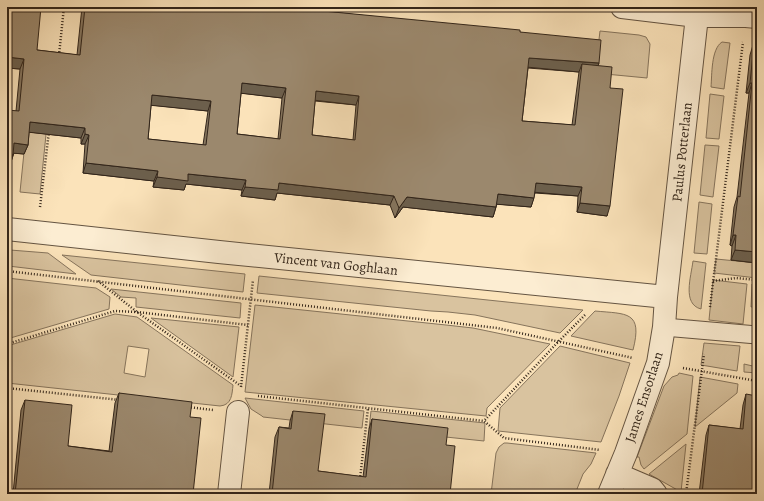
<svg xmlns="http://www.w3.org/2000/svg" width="764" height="501" viewBox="0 0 764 501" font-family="Alegreya,serif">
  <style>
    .green { fill: #d9c39f; stroke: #86745c; fill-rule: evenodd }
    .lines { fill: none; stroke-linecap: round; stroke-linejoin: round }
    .lane-casing { stroke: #645442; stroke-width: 19 }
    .street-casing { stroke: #645442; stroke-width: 24 }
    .path { stroke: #32251a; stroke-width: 2.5; stroke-dasharray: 1 2; stroke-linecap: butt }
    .lane { stroke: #fcedd2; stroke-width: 17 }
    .street { stroke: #fcedd2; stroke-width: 22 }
    .wall { fill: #85755e; stroke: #32251a; fill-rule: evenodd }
    .shaded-wall { fill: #6c5f4c; stroke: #32251a }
    .building { fill: #9b886d; stroke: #32251a; fill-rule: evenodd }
    .labels { text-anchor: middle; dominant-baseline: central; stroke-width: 3.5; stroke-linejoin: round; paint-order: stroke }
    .street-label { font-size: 14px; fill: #32251a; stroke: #fcedd2 }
  </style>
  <rect width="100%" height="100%" fill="#fbe3ba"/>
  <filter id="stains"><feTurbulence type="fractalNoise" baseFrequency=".005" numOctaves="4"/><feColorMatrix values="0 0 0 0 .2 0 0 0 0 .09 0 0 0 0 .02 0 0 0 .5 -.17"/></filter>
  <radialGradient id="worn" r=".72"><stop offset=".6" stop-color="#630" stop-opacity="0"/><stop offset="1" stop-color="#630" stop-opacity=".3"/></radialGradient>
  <!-- green -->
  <path class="green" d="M600,31L639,35L646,37L650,44L647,78L595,73Z
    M722,42L730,43L724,89L711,87C712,75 711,49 722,42Z
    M31,83L51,85L40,194L20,192Z
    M710,94L724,96L719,139L706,138Z
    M705,145L719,146L713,197L700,195Z
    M699,202L712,204L707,254L694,253Z
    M10,250L48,253L76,274L8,266Z
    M62,255L245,274L243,292L91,275Z
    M716,259L757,263V278L714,273Z
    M693,261L706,263L701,309C682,304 691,277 693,261Z
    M259,276L583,310L560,333L475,315L448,312L431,311L257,293Z
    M7,278L96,288L110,297L109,309L7,339Z
    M713,280L747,284L743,324L709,320Z
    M752,284L757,285V306L751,307Z
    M111,289L241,303L240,318L136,307V298L121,297Z
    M255,305L446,325L473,328L550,344L487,408L486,416L245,392Z
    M595,311C627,314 643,311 633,350L571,336Z
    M115,314L137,317L233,385C232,394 232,405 220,406L7,383V346ZM128,346L149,349L145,377L124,373Z
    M151,318L239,327L233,377Z
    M704,343L740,346L737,371L701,365Z
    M560,346L630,363L619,396L601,442L498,431L500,408Z
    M744,364L757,367V373L744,372Z
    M679,373L693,376L687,434L644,469L641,465L639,457H637L664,386L672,377L678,375Z
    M700,377L738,384L737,393L695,427Z
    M245,398L364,411L362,428L263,417L262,416L251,409Z
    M371,411L485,423L484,441L369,429Z
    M504,443H507L596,453L591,464L583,474L575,494H491L496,453L499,447Z
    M686,444L681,492L649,474Z"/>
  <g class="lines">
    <!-- lane casing -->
    <g class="lane-casing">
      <path id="lane" d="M664,327L757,335"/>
    </g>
    <!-- street casing -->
    <g class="street-casing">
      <path id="street" d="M622,7L697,16H746L757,17
        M7,229L219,252L666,297
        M617,474L652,489L656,494
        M229,494L238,412
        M609,494L626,453L658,363L664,327L666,297L698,7"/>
    </g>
    <!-- path -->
    <path class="path" d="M59,55L64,7
      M40,207L49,131
      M7,271L497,328L633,358
      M98,281L137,312L241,386
      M713,281L736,278L757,280
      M710,307L743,42
      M585,315L558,342L484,421L504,438L600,450
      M7,344L115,311L137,312L248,325
      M683,368L757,381
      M241,387L253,280
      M7,388L120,400
      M258,396L484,421
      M188,407L213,410
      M360,479L368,408
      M686,494L704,354"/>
    <!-- lane -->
    <use href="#lane" class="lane"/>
    <!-- street -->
    <use href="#street" class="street"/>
  </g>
  <!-- wall -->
  <path class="wall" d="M82,7H292V8L520,32L599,63L598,65L610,88L607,216L577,212L578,196L535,193L531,207L497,204L496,207L493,217L403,207L395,218L390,205L277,193L275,200L241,196L242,190L186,184L184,190L153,187L154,181L83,173L85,144H81V138L29,132L28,145L24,154L14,153L10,165L16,111L20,69L7,68L37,50L77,55ZM528,68L579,72L572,125L522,121ZM241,93L282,98L278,139L237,134ZM315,101L356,105L353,140L312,135ZM151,105L208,111L203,145L148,139Z
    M757,32V263L731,260L732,246L730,245L734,207L737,197L749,93H746L750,55L753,45L754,40Z
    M119,393L190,417L193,494H13L21,410L25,400L68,446L109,451L115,403Z
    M746,394L757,494H699L706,435L709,425L740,429L743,405Z
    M293,411L318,471L363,477L369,429L372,419L446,445L450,494H269L275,437L279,427L289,428L290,421Z"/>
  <!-- shaded-wall -->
  <path class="shaded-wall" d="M7,57L24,59L20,69L7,68Z
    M529,58L599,63L595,73L582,64L579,72L526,67Z
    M242,83L286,88L282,98L239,93Z
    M750,83H752L749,93H746Z
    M316,91L359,96L356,105L313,100Z
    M152,95L211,101L208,111L148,105Z
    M30,122L85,128L81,138L27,132Z
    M85,134L89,135L85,144H81Z
    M14,143L28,145L24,154L11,153Z
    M7,154L13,155L10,165H7Z
    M86,163L158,171L154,181L83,173Z
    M188,174L246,180L242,190L186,184L184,190L153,187L157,177Z
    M279,183L394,196L390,205L277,193L275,200L241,196L245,187Z
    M536,183L582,187L578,196L532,192Z
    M498,194L534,198L531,207L494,204Z
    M407,197L496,207L493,217L403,207L395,218L399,208Z
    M580,203L610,206L607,216L577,212Z
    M733,235H736L732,246L730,245Z
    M735,250L757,252V263L731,260Z"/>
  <!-- building -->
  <path class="building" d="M7,7H41L37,50L80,55L85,7H292V8L520,30V32L601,40L599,63L529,58L522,121L575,125L582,64L612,67L610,88L623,89L610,206L580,203L582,187L536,183L534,198L498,194L496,207L407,197L399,208L394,196L279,183L278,190L245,187L246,180L188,174V181L157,177L158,171L86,163L89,135L85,134V128L30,122L28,145L14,143L13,155L7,154V110L19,111L24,59L7,57ZM242,83L286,88L280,139L237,134ZM316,91L359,96L355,140L312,135ZM152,95L211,101L206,145L148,139Z
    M757,37V252L735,250L736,235H733L738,196L740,197L752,83H750L754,44L756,45Z
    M119,393L192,402L190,417L201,418L193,494H15L25,400L72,405L68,446L112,452Z
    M746,394L757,396V494H702L709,425L743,429Z
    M293,411L325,414L318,471L366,477L372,419L448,428L446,445L455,446L450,494H272L279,427L291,429Z"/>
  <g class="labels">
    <!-- street labels -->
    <g class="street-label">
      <text transform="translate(682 152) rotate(-84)">Paulus Potterlaan</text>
      <text transform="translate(336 264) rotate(6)">Vincent van Goghlaan</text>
      <text transform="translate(644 397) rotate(-72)">James Ensorlaan</text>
    </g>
  </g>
  <!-- margin -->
  <rect width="764" height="501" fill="none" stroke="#fbe3ba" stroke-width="24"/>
  <rect x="8" y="8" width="748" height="485" fill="none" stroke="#32251a" stroke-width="2"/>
  <rect x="12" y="12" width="740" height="477" fill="none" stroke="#32251a"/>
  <rect width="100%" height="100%" filter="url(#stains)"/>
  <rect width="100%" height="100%" fill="url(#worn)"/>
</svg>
